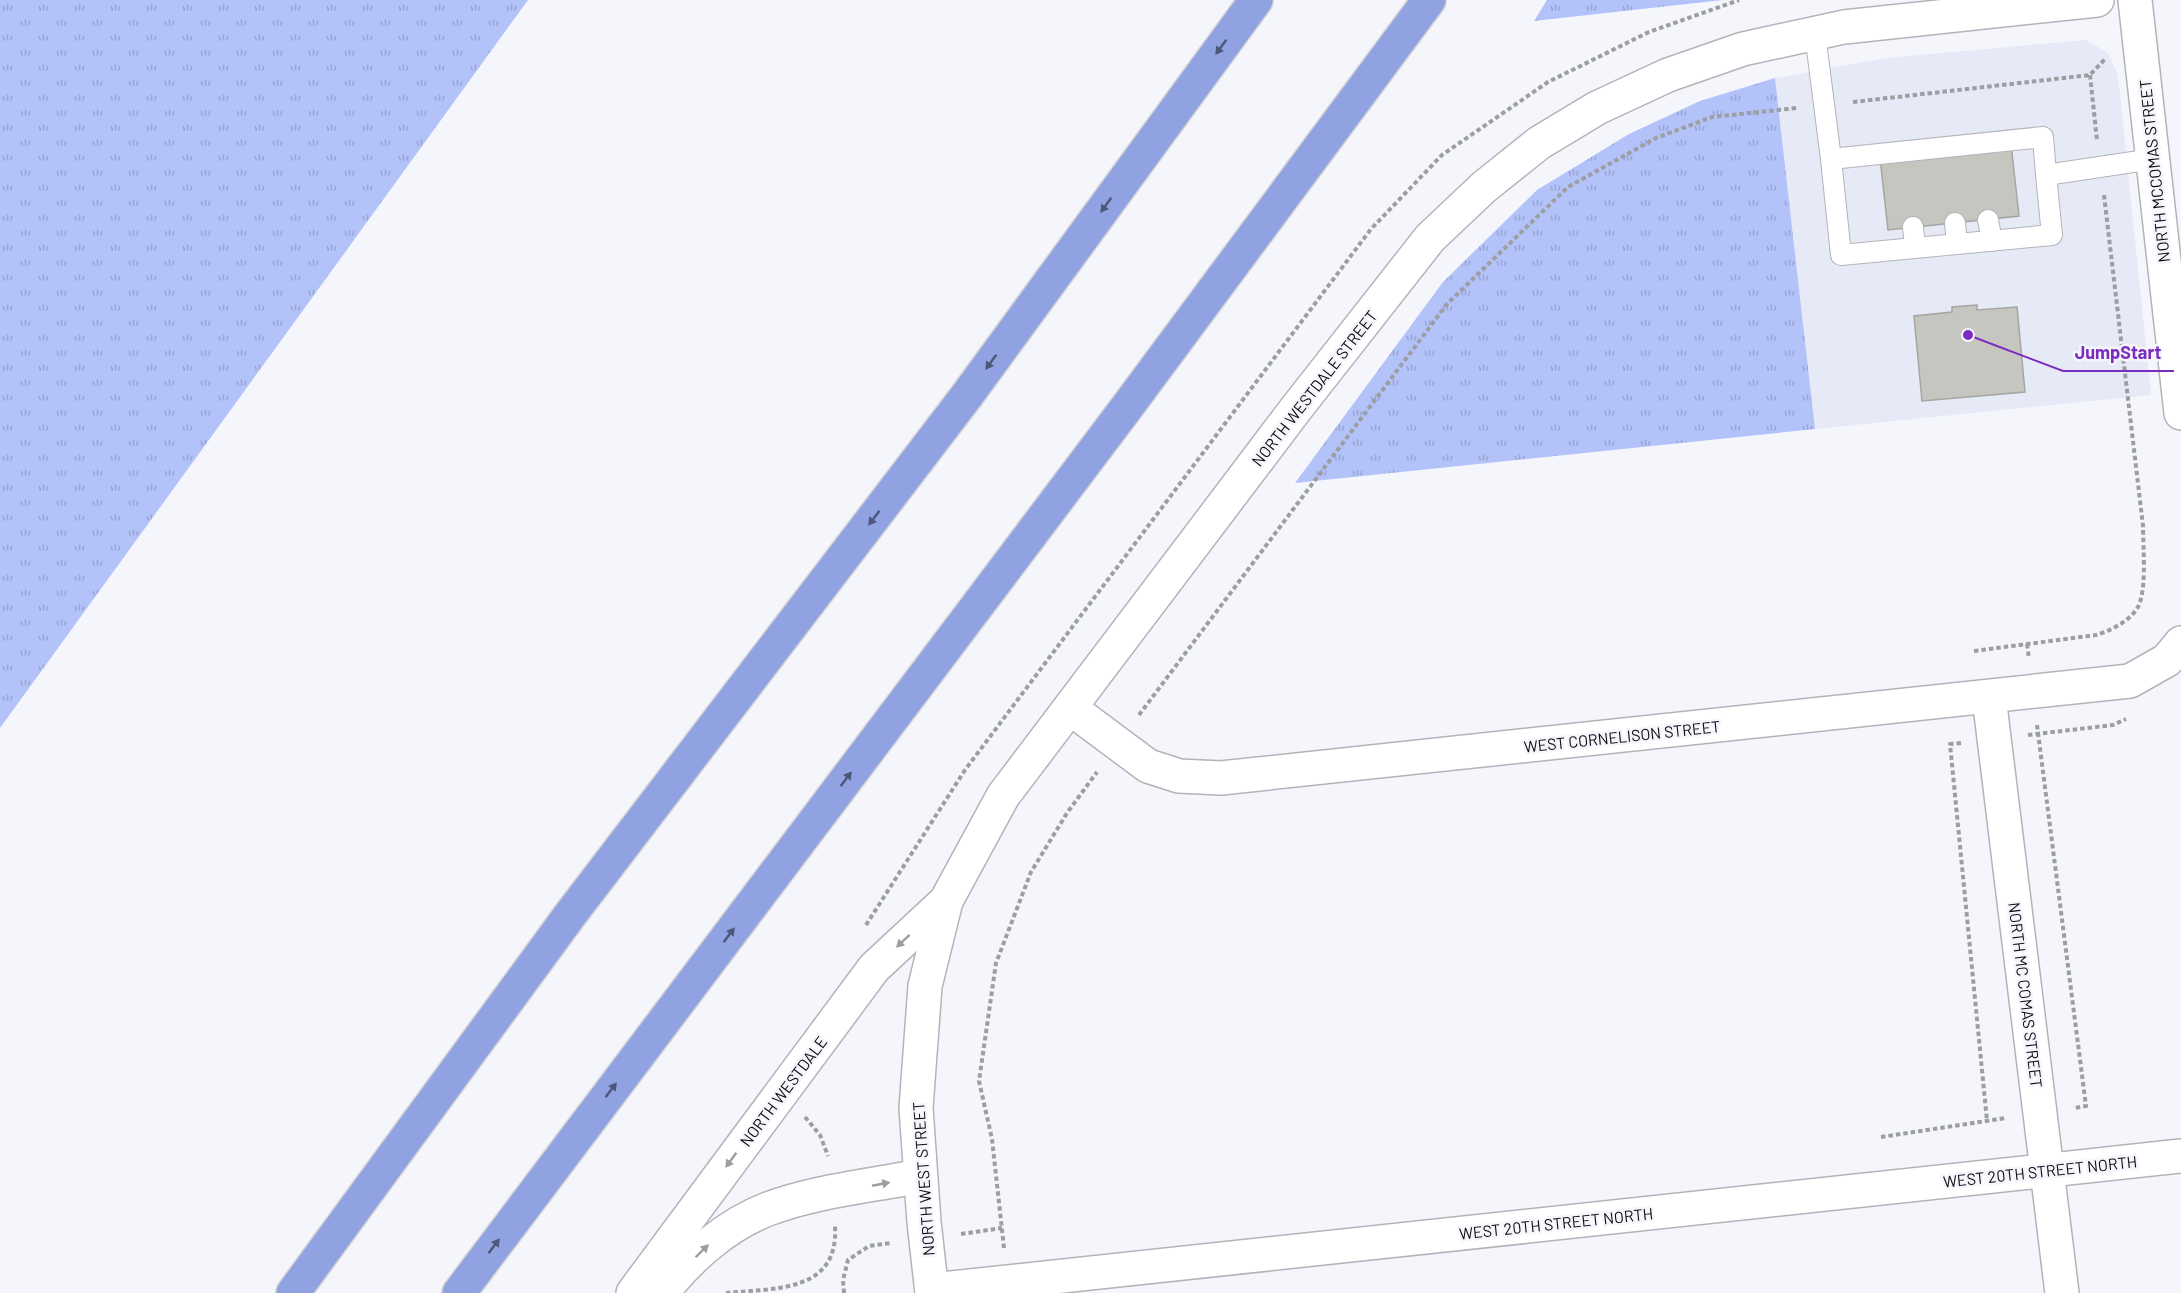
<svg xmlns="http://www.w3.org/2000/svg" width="2181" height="1293" viewBox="0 0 2181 1293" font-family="Barlow,sans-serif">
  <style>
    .built { fill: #e6e9f6 }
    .grass { fill: url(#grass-tufts) }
    .building { fill: #c5c6c0; stroke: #a5a6a1; stroke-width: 1.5 }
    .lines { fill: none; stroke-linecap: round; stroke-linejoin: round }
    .service-casing { stroke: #b3b4ba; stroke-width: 22 }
    .minor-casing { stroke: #b3b4ba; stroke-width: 36 }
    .secondary-casing { stroke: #b3b4ba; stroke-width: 36 }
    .motorway-casing { stroke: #d3d3d4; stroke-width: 36 }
    .path { stroke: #9c9ea2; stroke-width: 4; stroke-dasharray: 4.5 3; stroke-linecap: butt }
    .service { stroke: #fff; stroke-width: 20 }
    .minor { stroke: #fff; stroke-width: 33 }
    .secondary { stroke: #fff; stroke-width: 33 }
    .motorway { stroke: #90a2e1; stroke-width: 33 }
    .oneway { fill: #4e5778 }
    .oneway2 { fill: #9d9e9f }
    .labels { text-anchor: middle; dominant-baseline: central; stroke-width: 5; stroke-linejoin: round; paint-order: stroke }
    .street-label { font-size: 16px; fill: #0b0c0e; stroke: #f4f6fc }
    .leader { fill: none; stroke: #7b2cbf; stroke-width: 2 }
    .callout-dot { fill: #7b2cbf; stroke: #f4f6fc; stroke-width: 2 }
    .callout-label { font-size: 18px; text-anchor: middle; font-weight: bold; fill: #7b2cbf; stroke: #f4f6fc; stroke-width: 5; stroke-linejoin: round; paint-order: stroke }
  </style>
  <defs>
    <pattern id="grass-tufts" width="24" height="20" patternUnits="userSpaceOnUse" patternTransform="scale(1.5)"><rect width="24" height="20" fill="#b3c2f8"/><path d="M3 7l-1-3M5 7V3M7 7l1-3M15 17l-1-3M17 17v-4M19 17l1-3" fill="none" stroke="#99a6d3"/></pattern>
  </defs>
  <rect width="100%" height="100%" fill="#f4f6fc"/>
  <!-- built -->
  <path class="built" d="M2086,40L2108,53L2118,75L2151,395L1815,429L1775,78L1886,58Z"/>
  <!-- grass -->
  <path class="grass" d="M0,0H528L0,728Z
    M1547,0H1723L1534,21Z
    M1775,78L1815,429L1295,483L1443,282L1537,190L1629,134L1700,101Z"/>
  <!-- building -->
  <path class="building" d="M2011,144L2019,216L1888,230L1880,158Z
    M1977,305V310L2017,307L2025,392L1922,401L1914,316L1952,312V307Z"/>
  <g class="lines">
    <!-- service casing -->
    <g class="service-casing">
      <path id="service" d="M1815,34L1831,159L2043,137L2046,175L2153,159
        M1831,159L1841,255L2052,235L2046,175
        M1988,220L1992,241
        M1955,223L1957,244
        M1913,227L1915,247"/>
    </g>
    <!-- minor casing -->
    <g class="minor-casing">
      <path id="minor" d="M2135,0L2181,413
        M1989,697L2062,1293
        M1070,708L1148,766L1179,776L1221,778L2130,681L2167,660L2181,643
        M932,1290L2181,1156
        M633,1293L874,968L946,901
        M662,1293C689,1258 726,1225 768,1209C816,1191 870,1186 920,1176"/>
    </g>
    <!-- secondary casing -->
    <g class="secondary-casing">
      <path id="secondary" d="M932,1293L924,1222L916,1108L925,986L946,901L1003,796L1295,410L1430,238L1484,187L1539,143L1597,108L1668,75L1743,49L1844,27L2097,0"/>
    </g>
    <!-- motorway casing -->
    <g class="motorway-casing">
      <path id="motorway" d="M293,1293L570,915L968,394L1256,0
        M459,1293L1127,407L1429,0"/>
    </g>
    <!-- path -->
    <path class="path" d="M2090,75L2097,140
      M1853,102L2090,75L2106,58
      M2027,644L2029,658
      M1974,651L2096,635C2110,631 2130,621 2138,607C2147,590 2143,546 2143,526L2104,195
      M1139,715L1447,304L1568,187L1656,138L1712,117L1797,108
      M2037,725L2086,1106L2075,1108
      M2028,735L2113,725L2126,719
      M1961,743L1950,744L1987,1121
      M866,925L965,770L1371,229L1442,155L1548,82L1649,32L1739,0
      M805,1117L820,1135L828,1156
      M1881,1137L2006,1118
      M961,1234L1002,1228
      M1004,1248L992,1139L979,1081L996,963L1031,872L1067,813L1097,772
      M726,1293C775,1288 839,1293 835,1226
      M844,1293L843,1280L848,1260L869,1246L891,1243"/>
    <!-- service -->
    <use href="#service" class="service"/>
    <!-- minor -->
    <use href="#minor" class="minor"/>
    <!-- secondary -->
    <use href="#secondary" class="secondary"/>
    <!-- motorway -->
    <use href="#motorway" class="motorway"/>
  </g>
  <!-- one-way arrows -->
  <defs><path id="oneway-solid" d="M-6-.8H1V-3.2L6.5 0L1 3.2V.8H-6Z" transform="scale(1.5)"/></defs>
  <g class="oneway">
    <use href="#oneway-solid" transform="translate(1221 47) rotate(126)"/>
    <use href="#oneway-solid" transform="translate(1106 205) rotate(126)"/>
    <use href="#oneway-solid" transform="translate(991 362) rotate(126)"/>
    <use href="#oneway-solid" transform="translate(874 518) rotate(127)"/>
    <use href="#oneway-solid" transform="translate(846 779) rotate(-53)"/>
    <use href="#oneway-solid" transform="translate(729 935) rotate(-53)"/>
    <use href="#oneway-solid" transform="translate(611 1090) rotate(-53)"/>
    <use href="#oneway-solid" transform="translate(494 1246) rotate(-53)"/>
  </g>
  <g class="oneway2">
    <use href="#oneway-solid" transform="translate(903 941) rotate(137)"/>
    <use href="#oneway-solid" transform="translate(731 1160) rotate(126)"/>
    <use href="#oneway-solid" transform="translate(881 1184) rotate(-11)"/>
    <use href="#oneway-solid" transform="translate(702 1251) rotate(-44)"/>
  </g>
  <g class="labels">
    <!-- street labels -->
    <g class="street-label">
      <text transform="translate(2154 171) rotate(-96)">NORTH MCCOMAS STREET</text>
      <text transform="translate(1314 388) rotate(-52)">NORTH WESTDALE STREET</text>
      <text transform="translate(1622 736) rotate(-6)">WEST CORNELISON STREET</text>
      <text transform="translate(2026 995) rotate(83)">NORTH MC COMAS STREET</text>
      <text transform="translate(783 1091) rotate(-53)">NORTH WESTDALE</text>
      <text transform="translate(2040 1171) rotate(-6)">WEST 20TH STREET NORTH</text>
      <text transform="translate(923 1179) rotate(-94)">NORTH WEST STREET</text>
      <text transform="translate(1556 1223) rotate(-6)">WEST 20TH STREET NORTH</text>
    </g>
  </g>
  <!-- callouts -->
  <path class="leader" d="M1968 335L2063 371H2174"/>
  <circle class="callout-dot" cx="1968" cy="335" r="6"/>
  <g class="callout-label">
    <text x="2118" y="359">JumpStart</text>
  </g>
</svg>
